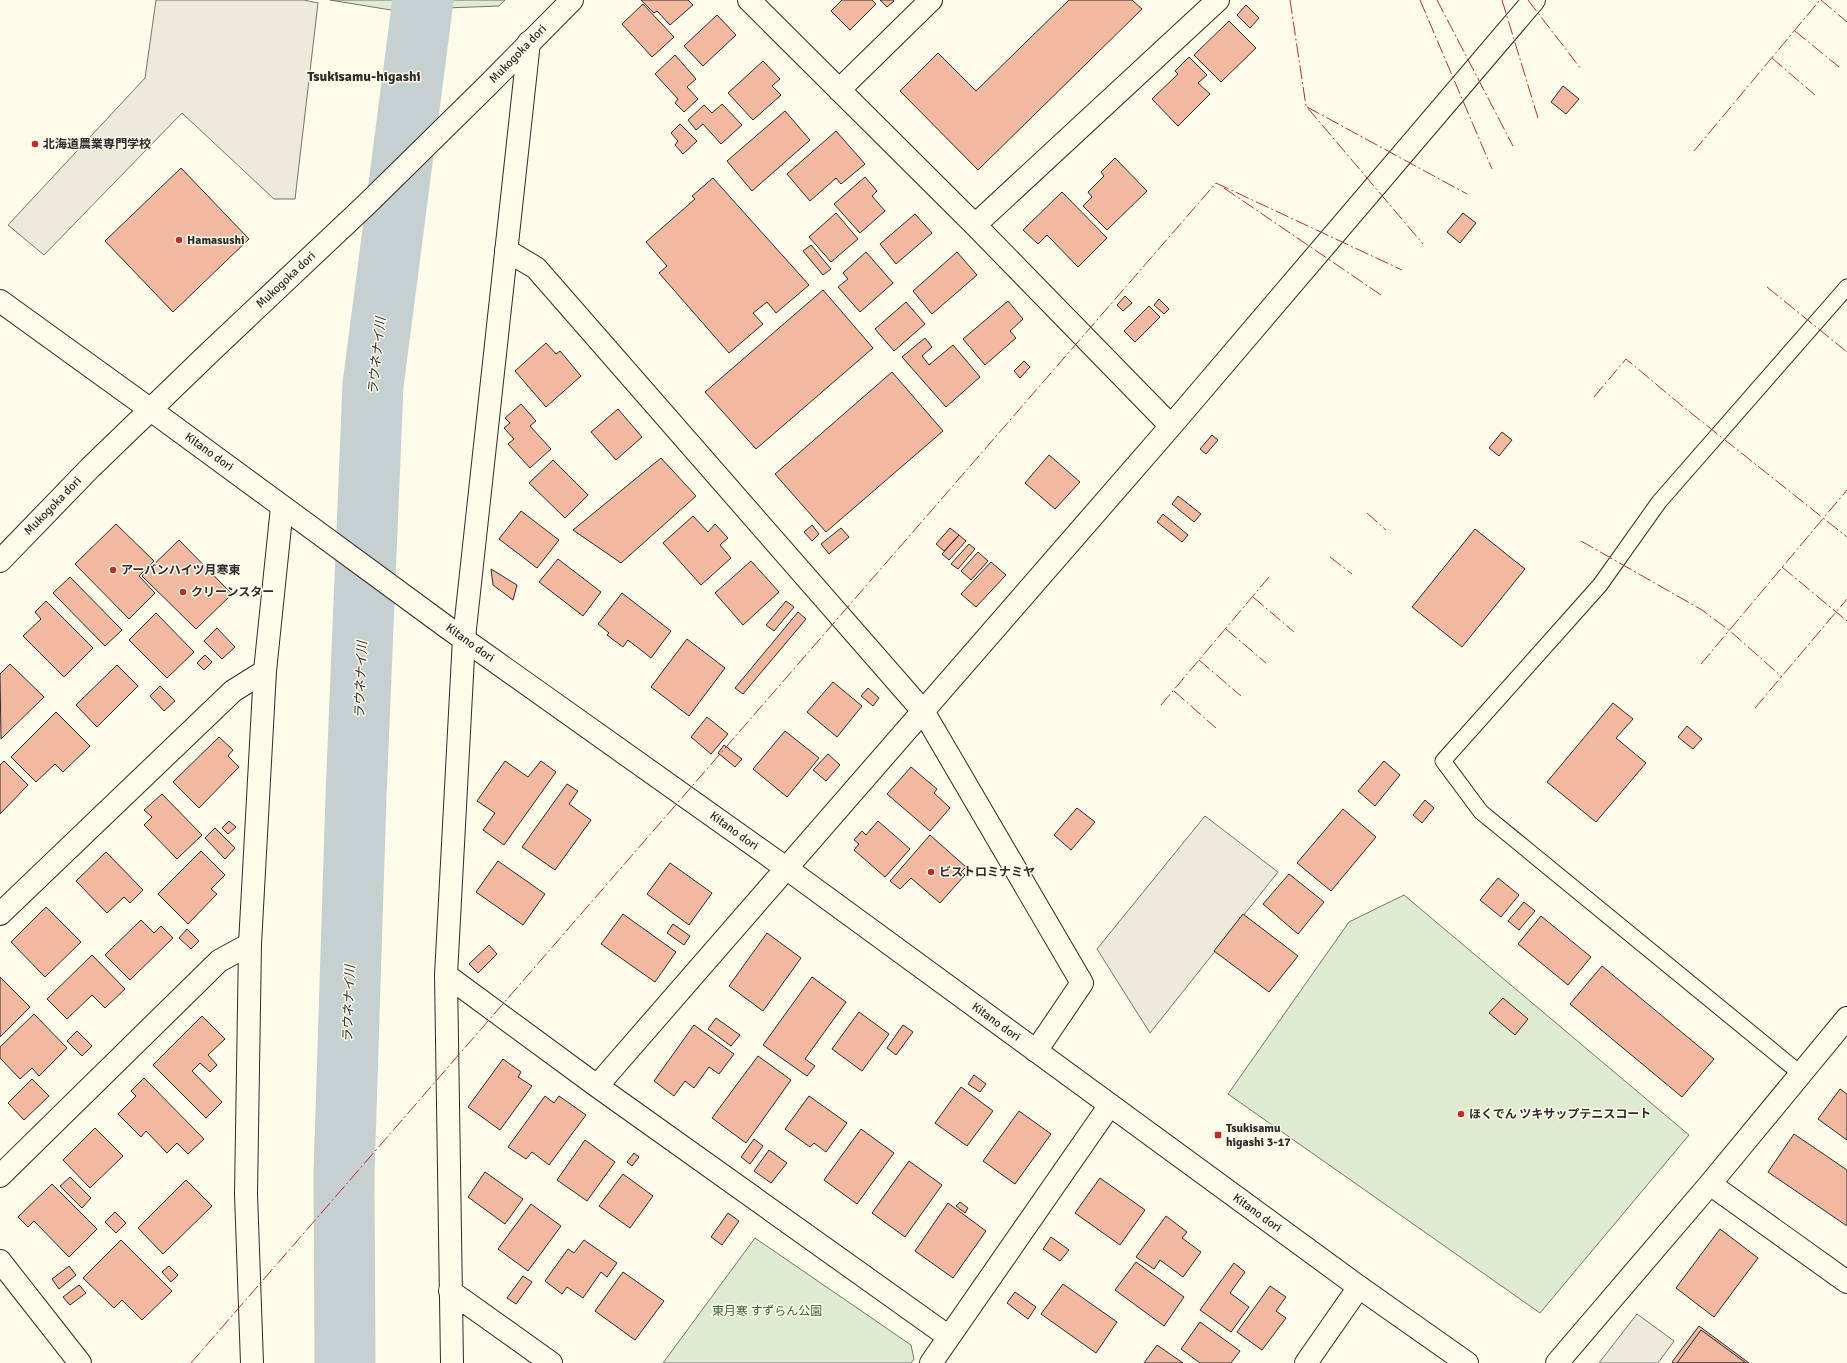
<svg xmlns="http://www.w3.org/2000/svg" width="1847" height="1363" viewBox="0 0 1847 1363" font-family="Signika,'Noto Sans JP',sans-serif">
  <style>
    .green { fill: #deebd1; stroke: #74746e }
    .parking { fill: #eceadb; stroke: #74746e }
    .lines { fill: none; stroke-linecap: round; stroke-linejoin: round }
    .river { stroke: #c7d0d0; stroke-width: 61 }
    .building { fill: #f2b8a0; stroke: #2b2b2b }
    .service-casing { stroke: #2b2b2b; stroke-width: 17 }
    .minor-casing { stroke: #2b2b2b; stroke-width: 24 }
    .tertiary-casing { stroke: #2b2b2b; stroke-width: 24 }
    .service { stroke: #fdfbea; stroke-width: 15 }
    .minor { stroke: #fdfbea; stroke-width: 22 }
    .tertiary { stroke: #fdfbea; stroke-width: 22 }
    .power { stroke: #c62828; stroke-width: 1; stroke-dasharray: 14 3 2 3; stroke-linecap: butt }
    .poi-dot { fill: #c62828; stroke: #fdfbea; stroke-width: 1.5 }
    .labels { text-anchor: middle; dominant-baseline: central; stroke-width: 3; stroke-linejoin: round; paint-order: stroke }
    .street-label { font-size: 12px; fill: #2b2b2b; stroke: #fdfbea }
    .poi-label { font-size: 12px; font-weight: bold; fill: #2b2b2b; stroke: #fdfbea; text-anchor: start }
    .park-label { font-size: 12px; fill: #34623c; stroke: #fdfbea }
    .water-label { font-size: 13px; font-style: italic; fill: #2b2b2b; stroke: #fdfbea }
    .quarter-label { font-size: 14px; font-weight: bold; fill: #2b2b2b; stroke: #fdfbea }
  </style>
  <rect width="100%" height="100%" fill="#fdfbea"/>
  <!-- green -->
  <path class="green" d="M330,0H505L499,6L391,10Z
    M1404,895L1689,1135L1540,1313L1228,1094L1349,922Z
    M755,1238L911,1345L914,1359L911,1363H663Z"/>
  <!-- parking -->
  <path class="parking" d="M156,0H304L318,3L295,199H274L182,113L44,255L8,225L145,78Z
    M1205,816L1278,872L1150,1033L1097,949Z
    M1637,1314L1674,1341L1658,1363H1599Z"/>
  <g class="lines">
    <!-- river -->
    <path class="river" d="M345,1363L344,1174L356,796L373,385L423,0"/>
  </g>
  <!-- building -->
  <path class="building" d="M641,0H688L693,5L670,25L657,11L654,13Z
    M842,0H872L876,4L850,30L831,11Z
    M880,0H893L894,1L887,7Z
    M1069,0H1132L1142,9L978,170L900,91L938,53L976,91Z
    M643,4L674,37L652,57L622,24Z
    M1246,5L1259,18L1250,28L1237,15Z
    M717,15L736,35L703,66L684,46Z
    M1229,21L1256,48L1221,82L1194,55Z
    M675,55L696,79L687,87L698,99L684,112L675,103L678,99L655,74Z
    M1189,57L1207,75L1198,83L1210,94L1178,126L1152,99L1178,74L1175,71Z
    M763,61L780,79L772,86L781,95L753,120L728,93Z
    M1563,86L1579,99L1566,114L1551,102Z
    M722,104L742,125L721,144L703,124L696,130L688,120L704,105L712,113Z
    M785,111L810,140L752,191L727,161Z
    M680,124L697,141L683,154L675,145L678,141L671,133Z
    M836,131L865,164L841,184L836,178L810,201L787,174Z
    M1115,158L1147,191L1107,230L1083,206L1092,197L1088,192L1104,176L1101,172Z
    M181,168L249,239L173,312L105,241Z
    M865,177L877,191L872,196L885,211L860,233L834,204Z
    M713,178L809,285L776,313L767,302L753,313L763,324L729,353L659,273L667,266L646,242L695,199L692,196Z
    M1062,192L1107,238L1078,267L1047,235L1038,244L1023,230Z
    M836,213L858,239L831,262L809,237Z
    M1463,213L1476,223L1460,243L1447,232Z
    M915,214L932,233L896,264L880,244Z
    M811,245L831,269L823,275L803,251Z
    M866,252L893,283L860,312L838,287L848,279L843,273Z
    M957,252L977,275L932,314L913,291Z
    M823,290L873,348L756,449L705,392Z
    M1125,296L1132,303L1123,311L1117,305Z
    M1159,299L1169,309L1164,314L1154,305Z
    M1008,301L1023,319L1010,331L1016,338L985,365L963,339Z
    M906,302L925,324L894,351L875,329Z
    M1149,306L1160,317L1135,342L1124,331Z
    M925,338L932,347L922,356L929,365L953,345L980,377L946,407L902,357Z
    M546,343L556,354L560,351L581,376L546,407L515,371Z
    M1024,361L1030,367L1020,378L1014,371Z
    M892,372L943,431L826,532L775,474Z
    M521,404L536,421L530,426L551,449L530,468L508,444L514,439L504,428L510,423L505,418Z
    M618,409L642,437L616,460L591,432Z
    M1502,432L1512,440L1499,456L1489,448Z
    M1212,435L1218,440L1206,454L1200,449Z
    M1049,455L1080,482L1055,509L1025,483Z
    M661,458L696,496L621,563L573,530Z
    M553,460L588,495L565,518L529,483Z
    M1178,496L1201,514L1194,522L1172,504Z
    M521,511L559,540L537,568L499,539Z
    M1163,514L1188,535L1182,542L1157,522Z
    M693,516L708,532L715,524L728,538L720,545L731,558L701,585L663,543Z
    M116,524L154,561L139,576L155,593L129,619L75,564Z
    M812,525L819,534L812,541L804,532Z
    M841,528L849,537L829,554L821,544Z
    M950,528L959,535L944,551L936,544Z
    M1475,529L1525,569L1462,647L1412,607Z
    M959,535L966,541L949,560L942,554Z
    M179,540L232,594L196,629L142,576Z
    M969,544L975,549L958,569L951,564Z
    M978,552L988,561L971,580L961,571Z
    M558,559L601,592L583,616L539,582Z
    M751,561L779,592L743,625L715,593Z
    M991,562L1006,575L976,607L961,594Z
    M491,569L517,585L513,600L493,585Z
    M70,577L122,630L105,646L53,593Z
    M622,593L671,631L651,658L628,640L623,647L607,635L609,633L598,624Z
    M46,601L93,648L64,677L23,636L41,619L35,612Z
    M786,601L794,607L774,631L766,625Z
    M798,612L806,619L743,694L735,688Z
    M156,613L194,652L167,678L129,640Z
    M217,628L235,647L222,659L204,641Z
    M687,639L725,668L689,716L651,687Z
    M205,655L212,662L204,670L197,663Z
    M10,664L44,697L1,739L0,674Z
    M117,665L138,686L97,727L76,705Z
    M833,682L862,706L837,737L807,712Z
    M160,686L175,701L164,711L150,696Z
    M868,688L879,698L873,706L861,696Z
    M1613,703L1633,719L1616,738L1646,763L1596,822L1547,782Z
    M56,712L90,746L63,772L55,764L36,782L11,757Z
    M707,717L728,734L711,754L691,737Z
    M1687,726L1702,739L1693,749L1678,737Z
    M785,731L819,758L787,797L753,769Z
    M219,737L233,750L228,756L239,767L199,808L173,782Z
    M724,745L742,759L735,767L718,753Z
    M828,754L840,765L826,781L813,770Z
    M4,761L28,785L0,814V765Z
    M505,761L528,777L541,761L556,772L504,845L483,830L495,813L477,801Z
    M1384,761L1400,775L1375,806L1358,791Z
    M911,767L937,789L934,793L950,808L930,831L887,794Z
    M567,784L578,791L569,804L591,820L555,870L522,847Z
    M162,794L202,835L177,859L144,825L152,817L144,810Z
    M1425,800L1434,808L1422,823L1413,815Z
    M1077,808L1095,822L1071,850L1054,835Z
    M1343,809L1376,837L1331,891L1297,863Z
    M229,821L236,827L228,834L222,828Z
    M878,821L910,849L885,877L854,850L859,844L854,840L862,831L866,835Z
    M215,828L235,848L225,859L205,838Z
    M930,835L966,867L961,872L965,875L940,903L911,878L900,889L890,881Z
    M201,851L225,875L211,889L217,894L188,924L158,894Z
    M106,852L143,890L130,903L124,897L107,913L76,881Z
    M498,861L545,894L523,925L476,892Z
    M670,863L712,893L689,925L647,894Z
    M1289,874L1324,902L1298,934L1263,904Z
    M1498,878L1519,895L1501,917L1480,900Z
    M1524,902L1535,911L1519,930L1508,921Z
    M46,907L81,942L45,977L11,942Z
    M623,914L676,952L655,982L601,944Z
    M1243,914L1298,956L1269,992L1214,951Z
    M1541,916L1591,957L1568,985L1518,944Z
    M141,920L154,933L161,926L173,938L130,980L105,955Z
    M673,924L690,936L684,945L667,933Z
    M187,929L199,941L191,949L179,938Z
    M767,933L801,958L763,1011L729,986Z
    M489,945L497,954L478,973L469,964Z
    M92,955L125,989L105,1008L92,995L67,1019L47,999Z
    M1602,966L1714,1059L1682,1097L1570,1004Z
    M0,977L30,1007L0,1037Z
    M812,977L846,1002L805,1059L815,1066L807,1076L763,1045Z
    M1503,998L1528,1019L1515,1035L1489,1013Z
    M859,1012L889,1034L862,1071L832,1049Z
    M34,1014L67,1048L39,1076L32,1068L20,1079L0,1058V1047Z
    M202,1016L225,1039L208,1055L217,1065L210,1072L200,1063L192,1071L222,1102L206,1118L153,1065Z
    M716,1018L740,1035L731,1046L708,1029Z
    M694,1025L734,1054L719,1074L709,1067L694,1088L685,1081L674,1096L654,1081Z
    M903,1025L913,1032L896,1055L887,1048Z
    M77,1031L92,1046L82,1056L67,1041Z
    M758,1056L791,1080L746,1143L712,1118Z
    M503,1059L521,1072L518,1077L532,1086L500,1130L468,1107Z
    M974,1075L986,1084L980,1092L968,1084Z
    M144,1078L204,1139L188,1154L177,1143L167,1153L146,1131L141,1137L118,1114L136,1096L131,1091Z
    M32,1079L49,1096L24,1120L8,1103Z
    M961,1087L993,1111L967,1146L935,1123Z
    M1840,1089L1847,1094V1140L1818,1119Z
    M545,1096L554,1103L559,1096L586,1115L549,1165L532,1152L526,1159L508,1147Z
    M809,1096L847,1123L826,1152L814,1143L810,1147L785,1129Z
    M1019,1111L1051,1134L1015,1184L983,1161Z
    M95,1128L123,1156L90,1188L63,1160Z
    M861,1129L894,1153L857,1204L824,1180Z
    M1794,1134L1847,1170V1226L1768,1172Z
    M754,1139L763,1146L750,1164L741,1157Z
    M585,1140L615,1162L587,1201L557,1180Z
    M769,1150L787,1163L771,1183L754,1171Z
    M634,1153L639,1157L632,1166L627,1162Z
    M909,1161L942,1185L905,1237L872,1213Z
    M485,1172L523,1199L505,1224L468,1197Z
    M623,1174L653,1196L630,1228L599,1206Z
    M70,1177L91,1198L82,1208L60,1186Z
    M1100,1178L1145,1210L1120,1245L1075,1213Z
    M186,1180L212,1206L163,1254L138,1228Z
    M52,1184L97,1229L69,1257L34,1221L28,1227L18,1217Z
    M960,1202L968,1208L965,1213L956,1206Z
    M948,1203L986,1231L953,1278L915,1251Z
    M531,1204L561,1226L528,1271L498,1249Z
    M115,1212L126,1223L116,1233L105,1222Z
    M728,1213L739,1221L722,1245L711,1237Z
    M1166,1216L1187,1232L1182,1238L1201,1252L1183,1277L1160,1260L1154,1269L1136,1257Z
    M1720,1229L1758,1258L1714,1317L1676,1288Z
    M1051,1237L1069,1250L1060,1261L1043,1249Z
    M121,1240L172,1291L142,1320L122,1300L114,1308L83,1278Z
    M584,1240L617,1263L607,1277L601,1272L583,1298L567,1287L562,1294L545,1281L568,1249L574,1253Z
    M1136,1262L1184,1297L1164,1326L1115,1290Z
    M1234,1263L1245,1272L1230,1293L1249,1307L1231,1332L1200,1310Z
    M69,1266L76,1275L59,1289L52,1279Z
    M169,1266L178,1275L171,1282L162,1272Z
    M623,1272L664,1301L635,1340L595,1311Z
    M523,1276L532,1282L516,1304L507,1298Z
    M1063,1284L1117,1322L1096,1353L1041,1314Z
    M79,1285L86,1293L70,1305L63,1297Z
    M1270,1286L1286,1297L1276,1311L1286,1318L1262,1350L1237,1332Z
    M1015,1292L1036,1307L1028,1319L1007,1303Z
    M1200,1322L1240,1351L1231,1363H1200L1181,1349Z
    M1699,1326L1749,1363H1674L1672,1362Z
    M1701,1330L1746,1363H1677Z
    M1157,1345L1183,1363H1144Z"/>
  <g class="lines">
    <!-- service casing -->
    <g class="service-casing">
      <path id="service" d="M1801,1074L1481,812L1443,761L1600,585L1659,502L1847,287"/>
    </g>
    <!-- minor casing -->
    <g class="minor-casing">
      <path id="minor" d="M749,0L975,225L1171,426
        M839,90L931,0
        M975,225L1218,0
        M506,250L536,268L923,711L1082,983L1036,1051
        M0,914L233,691L265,671
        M446,975L597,1086L949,1337
        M597,1086L1171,426L1534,0
        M0,1176L219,961L250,944
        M1710,1184L1847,1282
        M0,1261L80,1363
        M450,1291L551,1363
        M252,1363L246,1194L250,944L265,671L282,507
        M452,1363L446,975L464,638L529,42
        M931,1363L1110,1105
        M1306,1363L1359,1287
        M1557,1363L1710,1184L1847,1018"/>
    </g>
    <!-- tertiary casing -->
    <g class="tertiary-casing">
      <path id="tertiary" d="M0,301L151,410L448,628L786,868L1359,1287L1467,1363
        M0,561L90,468L208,354L368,203L487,86L572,0"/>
    </g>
    <!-- service -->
    <use href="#service" class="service"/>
    <!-- minor -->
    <use href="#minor" class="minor"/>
    <!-- tertiary -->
    <use href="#tertiary" class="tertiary"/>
    <!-- power -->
    <path class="power" d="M1290,0L1306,106L1423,244
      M1420,0L1492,169
      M1437,0L1513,146
      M1502,0L1538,118
      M1528,0L1581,69
      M1821,0L1847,22
      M1795,31L1839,67
      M1772,58L1815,95
      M1307,107L1467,194
      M1694,151L1820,0
      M1216,183L1402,270
      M1224,188L1381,295
      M1767,287L1847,352
      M1594,397L1626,359L1681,405L1847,537
      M1367,513L1386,530
      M1581,541L1702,610L1730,631L1782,677
      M1330,557L1352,574
      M1782,567L1847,621
      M1253,597L1294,632
      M1226,629L1266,663
      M1199,660L1241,696
      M1701,664L1847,490
      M1174,691L1216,728
      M1161,705L1269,577
      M1755,708L1847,599
      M191,1363L1216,183"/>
  </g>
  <!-- markers -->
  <g class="poi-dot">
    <circle cx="35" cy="144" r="4"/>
    <circle cx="179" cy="240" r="4"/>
    <circle cx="113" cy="570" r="4"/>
    <circle cx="183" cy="592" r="4"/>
    <circle cx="931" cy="872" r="4"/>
    <circle cx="1461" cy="1114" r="4"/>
    <rect x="1214" y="1131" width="8" height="8" rx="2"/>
  </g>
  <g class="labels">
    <!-- street labels -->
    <g class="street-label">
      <text transform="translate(518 54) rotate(-46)">Mukogoka dori</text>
      <text transform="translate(286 280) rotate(-43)">Mukogoka dori</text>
      <text transform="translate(209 452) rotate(36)">Kitano dori</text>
      <text transform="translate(53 506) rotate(-46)">Mukogoka dori</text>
      <text transform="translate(470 643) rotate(36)">Kitano dori</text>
      <text transform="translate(734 831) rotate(36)">Kitano dori</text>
      <text transform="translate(996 1022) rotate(36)">Kitano dori</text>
      <text transform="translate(1257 1213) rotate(36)">Kitano dori</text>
    </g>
    <!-- poi labels -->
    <g class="poi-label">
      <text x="43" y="144">北海道農業専門学校</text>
      <text x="187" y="240">Hamasushi</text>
      <text x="121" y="570">アーバンハイツ月寒東</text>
      <text x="191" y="592">クリーンスター</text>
      <text x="939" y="872">ビストロミナミヤ</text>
      <text x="1469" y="1114">ほくでん ツキサップテニスコート</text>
      <text x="1226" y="1128">Tsukisamu<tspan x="1226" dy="14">higashi 3-17</tspan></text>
    </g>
    <!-- park labels -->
    <g class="park-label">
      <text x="767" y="1311">東月寒 すずらん公園</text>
    </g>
    <!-- water labels -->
    <g class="water-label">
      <text transform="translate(377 356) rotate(-84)">ラウネナイ川</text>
      <text transform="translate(361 680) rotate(-88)">ラウネナイ川</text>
      <text transform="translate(349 1004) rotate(-88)">ラウネナイ川</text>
    </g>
    <!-- quarter labels -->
    <g class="quarter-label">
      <text x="364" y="76">Tsukisamu-higashi</text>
    </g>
  </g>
</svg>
